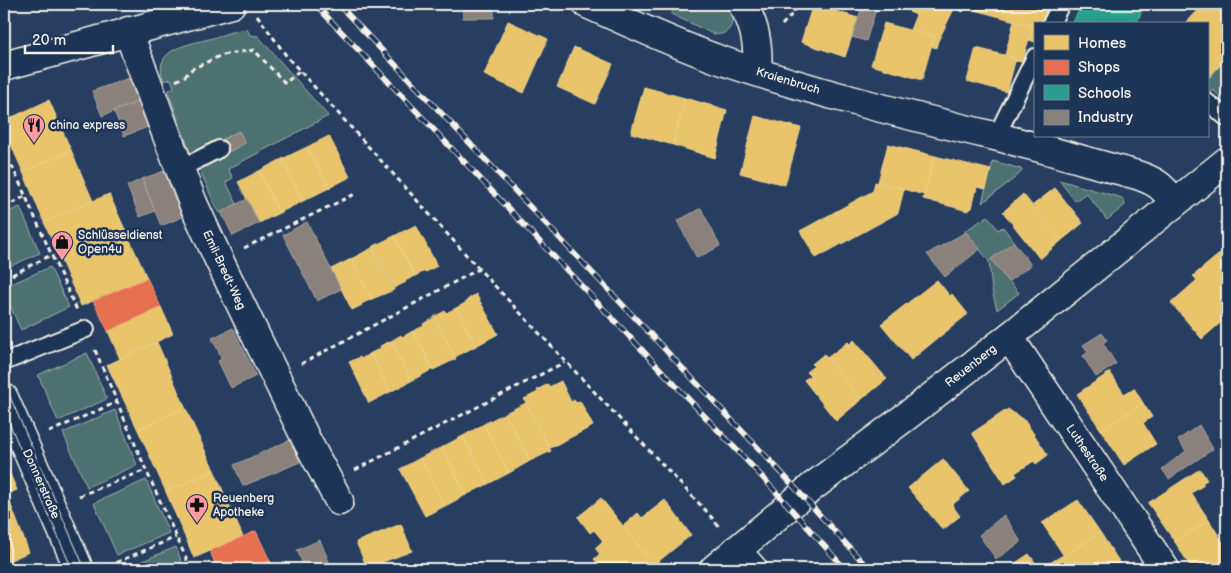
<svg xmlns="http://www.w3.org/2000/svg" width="1231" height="573" viewBox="0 0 1231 573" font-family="'Balsamiq Sans',sans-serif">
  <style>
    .green { fill: #4d6f6f; stroke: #a0b0ac }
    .homes { fill: #e9c46a; stroke: #ecd290 }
    .shops { fill: #e76f51; stroke: #eb967e }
    .schools { fill: #2a9d8f; stroke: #67b6aa }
    .industry { fill: #8a817c; stroke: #aaa39c }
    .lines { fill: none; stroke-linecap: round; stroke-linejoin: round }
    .service-casing { stroke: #f4f1e8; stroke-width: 20 }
    .minor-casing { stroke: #f4f1e8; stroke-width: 31 }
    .secondary-casing { stroke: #f4f1e8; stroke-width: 31 }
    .path { stroke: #f4f1e8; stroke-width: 3; stroke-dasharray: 5 4; stroke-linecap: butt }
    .service { stroke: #1d3557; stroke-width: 16 }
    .minor { stroke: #1d3557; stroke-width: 28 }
    .secondary { stroke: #1d3557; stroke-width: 28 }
    .tram { stroke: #f4f1e8; stroke-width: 1 }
    .rail-casing { stroke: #f4f1e8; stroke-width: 5.5 }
    .rail { stroke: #1d3557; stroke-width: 4; stroke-dasharray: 11; stroke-linecap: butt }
    .labels { text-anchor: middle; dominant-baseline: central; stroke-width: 5; stroke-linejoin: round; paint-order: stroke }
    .street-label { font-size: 12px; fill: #f4f1e8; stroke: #1d3557 }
    .poi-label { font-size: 12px; fill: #f4f1e8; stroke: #1d3557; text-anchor: start }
  </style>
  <rect width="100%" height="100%" fill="#273e61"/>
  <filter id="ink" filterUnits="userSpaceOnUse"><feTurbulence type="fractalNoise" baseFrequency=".02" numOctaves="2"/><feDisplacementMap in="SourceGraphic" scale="10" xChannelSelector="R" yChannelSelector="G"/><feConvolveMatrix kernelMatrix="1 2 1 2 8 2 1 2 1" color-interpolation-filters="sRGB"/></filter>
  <g filter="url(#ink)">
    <!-- green -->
    <path class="green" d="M674,4H724C738,15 733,38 713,34L671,14L676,5Z
      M247,29L250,35L258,36L328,116L228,169L233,178L226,182L237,204L220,213L215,205L199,168L245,143L239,131L192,154L190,152L168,91L174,87L171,79L164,81C151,49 187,45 209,39C221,36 234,30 247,29Z
      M1226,59L1227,61V110L1221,104L1224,100L1213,90L1209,94L1207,93V80Z
      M993,161L1021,169L1022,171L1016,177L982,203Z
      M1059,180L1122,198L1124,200L1125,205L1107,220L1086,193L1075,201Z
      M20,207L40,253L4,269V214Z
      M988,216L998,230L1003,227L1014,242L991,259L1008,282L1009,281L1019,293L997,310L992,290L989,261L965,231Z
      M50,267L69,307L21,330L4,292V287Z
      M87,353L107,399L58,421L38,375Z
      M115,410L137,465L87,487L63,433Z
      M146,480L169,533L117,555L94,503Z
      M176,547L184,569H123Z"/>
    <!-- homes -->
    <path class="homes" d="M813,4L858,18L845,57L801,42Z
      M913,4H947L955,7L938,41L936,48L931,46L934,37L910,30L916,15L909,12Z
      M947,4H967L963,12Z
      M978,4H1013L1022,7L1023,4H1054L1044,24H1035V42L1029,40L1033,26L975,10Z
      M1204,4H1227V58L1207,79V24H1185Z
      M508,21L548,39L524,93L484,75Z
      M1014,21L1033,26L1022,62L1015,61L1016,58L1005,55Z
      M884,23L934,37L922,80L871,65Z
      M574,47L613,64L595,104L557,87Z
      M976,48L1016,58L1007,92L967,81Z
      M644,87L685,98L673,145L631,133Z
      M685,98L727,110L715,158L673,145Z
      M49,100L71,150L23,172L4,129V121Z
      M755,116L801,128L785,185L740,173Z
      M329,136L350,177L329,188L307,147Z
      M888,144L935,156L924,195L878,182Z
      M307,147L329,188L303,201L282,159Z
      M71,150L93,201L44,222L23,172Z
      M935,156L991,170L986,189L977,187L972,208L968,211L923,199Z
      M282,159L303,201L279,213L259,171Z
      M259,171L279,213L259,223L238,182Z
      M875,182L904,189L898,213L816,258L800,231L873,191Z
      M1055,188L1083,223L1061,241L1033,205Z
      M109,194L147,278L81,306L44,222Z
      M1023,194L1061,241L1040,259L1003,212Z
      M416,225L437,266L426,272L425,271L415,276L394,236Z
      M394,236L415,276L405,281L406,282L394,288L372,247Z
      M372,248L394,290L372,299L351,259Z
      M1223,251L1227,256V317L1202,339L1171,303L1197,280L1193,276Z
      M351,259L372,299L361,304L362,305L352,310L331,269Z
      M937,280L950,296L952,294L968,314L911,360L881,324Z
      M476,294L498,334L476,346L456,308L467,302V300Z
      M161,307L173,334L120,359L108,331Z
      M456,308L476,346L455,357L434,317L445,311L446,313Z
      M434,318L456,359L433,370L413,331L424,326L423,324Z
      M413,331L433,369L411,381L391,341L401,335L402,337Z
      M854,340L887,379L861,400L827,358L848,342L850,344Z
      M391,341L411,381L390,392L371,353L381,348L380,346Z
      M157,342L185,407L138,430L107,365Z
      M371,353L390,392L369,403L349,362L360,357L361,359Z
      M824,354L861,400L836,421L804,380L810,376L806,372L814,366L812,364Z
      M1110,372L1124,394L1134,388L1143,403L1101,430L1077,394Z
      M561,381L571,402L574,400L576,403L580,401L593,426L550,448L524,399L538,392L537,390L548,384L549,387Z
      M526,403L551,451L530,461L505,413Z
      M1143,403L1152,417L1143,423L1156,444L1124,465L1101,430Z
      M185,407L214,470L166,492L138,430Z
      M1008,409L1025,421L1048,455L1036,464L1034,461L1015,473L1017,476L1005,484L972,433Z
      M505,413L530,461L509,473L484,424Z
      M484,424L509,473L488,484L463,436Z
      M463,436L488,484L466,495L442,447Z
      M442,447L466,495L445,506L420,458Z
      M420,458L445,506L425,516L400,469Z
      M943,459L969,491L952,505L960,516L943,530L908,488Z
      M4,460L17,490L4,496Z
      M1200,469L1207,480L1202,483L1204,485L1191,493L1209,520L1175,542L1148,503Z
      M214,470L243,537L194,558L166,492Z
      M7,495L29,552L4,563V496Z
      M601,498L654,565L648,569H602L594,559L600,554L595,548L603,541L594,530L590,533L578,517Z
      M665,500L691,535L654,565L623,526L638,513L642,518Z
      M1078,500L1100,532L1064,556L1042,523Z
      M1209,520L1226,547L1227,546V565L1221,569H1192L1175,542Z
      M401,524L412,551L367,568L356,542Z
      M1100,532L1122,566L1116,569H1013L1011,566L1029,554L1040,569L1063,555L1064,556Z
      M270,561L274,569H250Z"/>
    <!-- shops -->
    <path class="shops" d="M147,278L161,307L108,331L93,301Z
      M256,531L270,561L250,569H217L210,551Z"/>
    <!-- schools -->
    <path class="schools" d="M1082,4H1145L1136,24H1072Z"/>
    <!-- industry -->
    <path class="industry" d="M463,4H494V18H463Z
      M863,4H871L877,6L866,41L852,37Z
      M129,78L138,102L102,116L92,91Z
      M138,102L148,127L124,136L114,111Z
      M239,131L245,143L222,155L216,143Z
      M164,171L182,217L161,226L142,179Z
      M142,179L155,211L140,217L127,186Z
      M247,199L259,223L233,236L221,212Z
      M701,208L720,246L697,258L677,221Z
      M307,222L341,289L317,301L283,235Z
      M966,232L980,249L945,277L927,254Z
      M1014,242L1031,265L1008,282L991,259Z
      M233,328L256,376L231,388L218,361L222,359L212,338Z
      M1102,333L1107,340L1103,343L1116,364L1096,377L1083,356L1088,352L1083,345Z
      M1199,425L1213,449L1169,479L1162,469L1186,451L1178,440Z
      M290,440L300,462L243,486L234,465Z
      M1004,515L1021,542L996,559L979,535Z
      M320,540L332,569H305L297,550Z"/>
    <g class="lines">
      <!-- service casing -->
      <g class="service-casing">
        <path id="service" d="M1051,24L1061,4
          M1207,102L1227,118
          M996,137L1035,57
          M180,169L219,149
          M4,362L86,329"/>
      </g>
      <!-- minor casing -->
      <g class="minor-casing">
        <path id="minor" d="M587,4C631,24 675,44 720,60C810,91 902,114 994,136C1042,148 1089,162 1137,175C1158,182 1161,186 1175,202
          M742,4C756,25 759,48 757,72
          M128,31L169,141L193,203L219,260L306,439L339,501
          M4,66L231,4
          M1009,337L1165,569
          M736,550L753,569"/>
      </g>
      <!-- secondary casing -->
      <g class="secondary-casing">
        <path id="secondary" d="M4,398L79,569
          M714,569L812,487L908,415L1009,337L1227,161"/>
      </g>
      <!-- path -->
      <path class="path" d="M257,15L288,58L300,71L479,269L708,513L720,528
        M782,25L793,13L798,4
        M176,81L185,76L192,69L222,55L254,50L285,83L300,71
        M4,149C29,202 51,256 77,310
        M4,207L26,196
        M244,248L357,193
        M4,279L51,255
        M95,350L146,470L191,569
        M301,364L479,269
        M49,432L117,402
        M355,470L565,362
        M79,496L146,470
        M108,566L176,537"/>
      <!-- service -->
      <use href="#service" class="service"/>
      <!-- minor -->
      <use href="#minor" class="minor"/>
      <!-- secondary -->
      <use href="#secondary" class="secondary"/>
      <!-- tram -->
      <path class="tram" d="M4,383L85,569
        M4,411L72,569"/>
      <!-- rail casing -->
      <g class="rail-casing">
        <path id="rail" d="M315,4L766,481L845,569
          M338,4L778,469L869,569"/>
      </g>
      <!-- rail -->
      <use href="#rail" class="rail"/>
    </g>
  </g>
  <!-- icons -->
  <defs>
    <g id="restaurant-pin" transform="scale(1.125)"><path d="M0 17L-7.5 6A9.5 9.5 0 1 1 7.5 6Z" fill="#ff9aa2" stroke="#1d3557"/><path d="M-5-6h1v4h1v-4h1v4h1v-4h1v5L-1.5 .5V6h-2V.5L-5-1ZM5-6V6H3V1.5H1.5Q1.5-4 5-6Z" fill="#111"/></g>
    <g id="shop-pin" transform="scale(1.125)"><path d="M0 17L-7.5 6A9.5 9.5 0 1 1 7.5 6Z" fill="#ff9aa2" stroke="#1d3557"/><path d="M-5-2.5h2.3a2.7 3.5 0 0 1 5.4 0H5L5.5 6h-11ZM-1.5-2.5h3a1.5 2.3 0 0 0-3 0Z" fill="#111"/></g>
    <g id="pharmacy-pin" transform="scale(1.125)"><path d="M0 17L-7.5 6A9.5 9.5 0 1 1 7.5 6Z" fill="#ff9aa2" stroke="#1d3557"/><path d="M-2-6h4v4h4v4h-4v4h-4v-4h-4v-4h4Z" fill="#111"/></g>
  </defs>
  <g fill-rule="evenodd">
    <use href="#restaurant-pin" x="34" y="125"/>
    <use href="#shop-pin" x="62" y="242"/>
    <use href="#pharmacy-pin" x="197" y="505"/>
  </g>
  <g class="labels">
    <!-- street labels -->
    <g class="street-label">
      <text transform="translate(788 81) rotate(17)">Kraienbruch</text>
      <text transform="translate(224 270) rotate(65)">Emil-Bredt-Weg</text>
      <text transform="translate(971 366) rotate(-38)">Reuenberg</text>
      <text transform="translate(1087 453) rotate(56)">Luthestraße</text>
      <text transform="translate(41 484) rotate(66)">Donnerstraße</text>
    </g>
    <!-- poi labels -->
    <g class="poi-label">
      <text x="50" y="125">china express</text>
      <text x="78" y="235">Schlüsseldienst<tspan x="78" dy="14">Open4u</tspan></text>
      <text x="213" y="498">Reuenberg<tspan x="213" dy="14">Apotheke</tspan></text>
    </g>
  </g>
  <!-- margin -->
  <rect width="1231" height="573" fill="none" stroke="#1d3557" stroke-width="20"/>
  <rect x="10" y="10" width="1211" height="553" fill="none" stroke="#f4f1e8" stroke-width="2" filter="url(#ink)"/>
  <!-- legend -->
  <rect x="1034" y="22" width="175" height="115" fill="#1d3557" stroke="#738091"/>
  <rect x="1044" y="35" width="25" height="15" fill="#e9c46a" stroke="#738091"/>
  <text x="1078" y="48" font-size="15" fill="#f4f1e8">Homes</text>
  <rect x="1044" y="60" width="25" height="15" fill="#e76f51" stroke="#738091"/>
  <text x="1078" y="72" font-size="15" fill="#f4f1e8">Shops</text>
  <rect x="1044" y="85" width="25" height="15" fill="#2a9d8f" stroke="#738091"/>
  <text x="1078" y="98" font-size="15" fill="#f4f1e8">Schools</text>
  <rect x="1044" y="110" width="25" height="15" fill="#8a817c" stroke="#738091"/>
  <text x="1078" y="122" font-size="15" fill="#f4f1e8">Industry</text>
  <!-- scale -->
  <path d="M25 45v8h88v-8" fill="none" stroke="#f4f1e8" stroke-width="2.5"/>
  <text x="32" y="45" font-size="15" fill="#f4f1e8" stroke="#1d3557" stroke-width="4" paint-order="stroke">20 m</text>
</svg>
